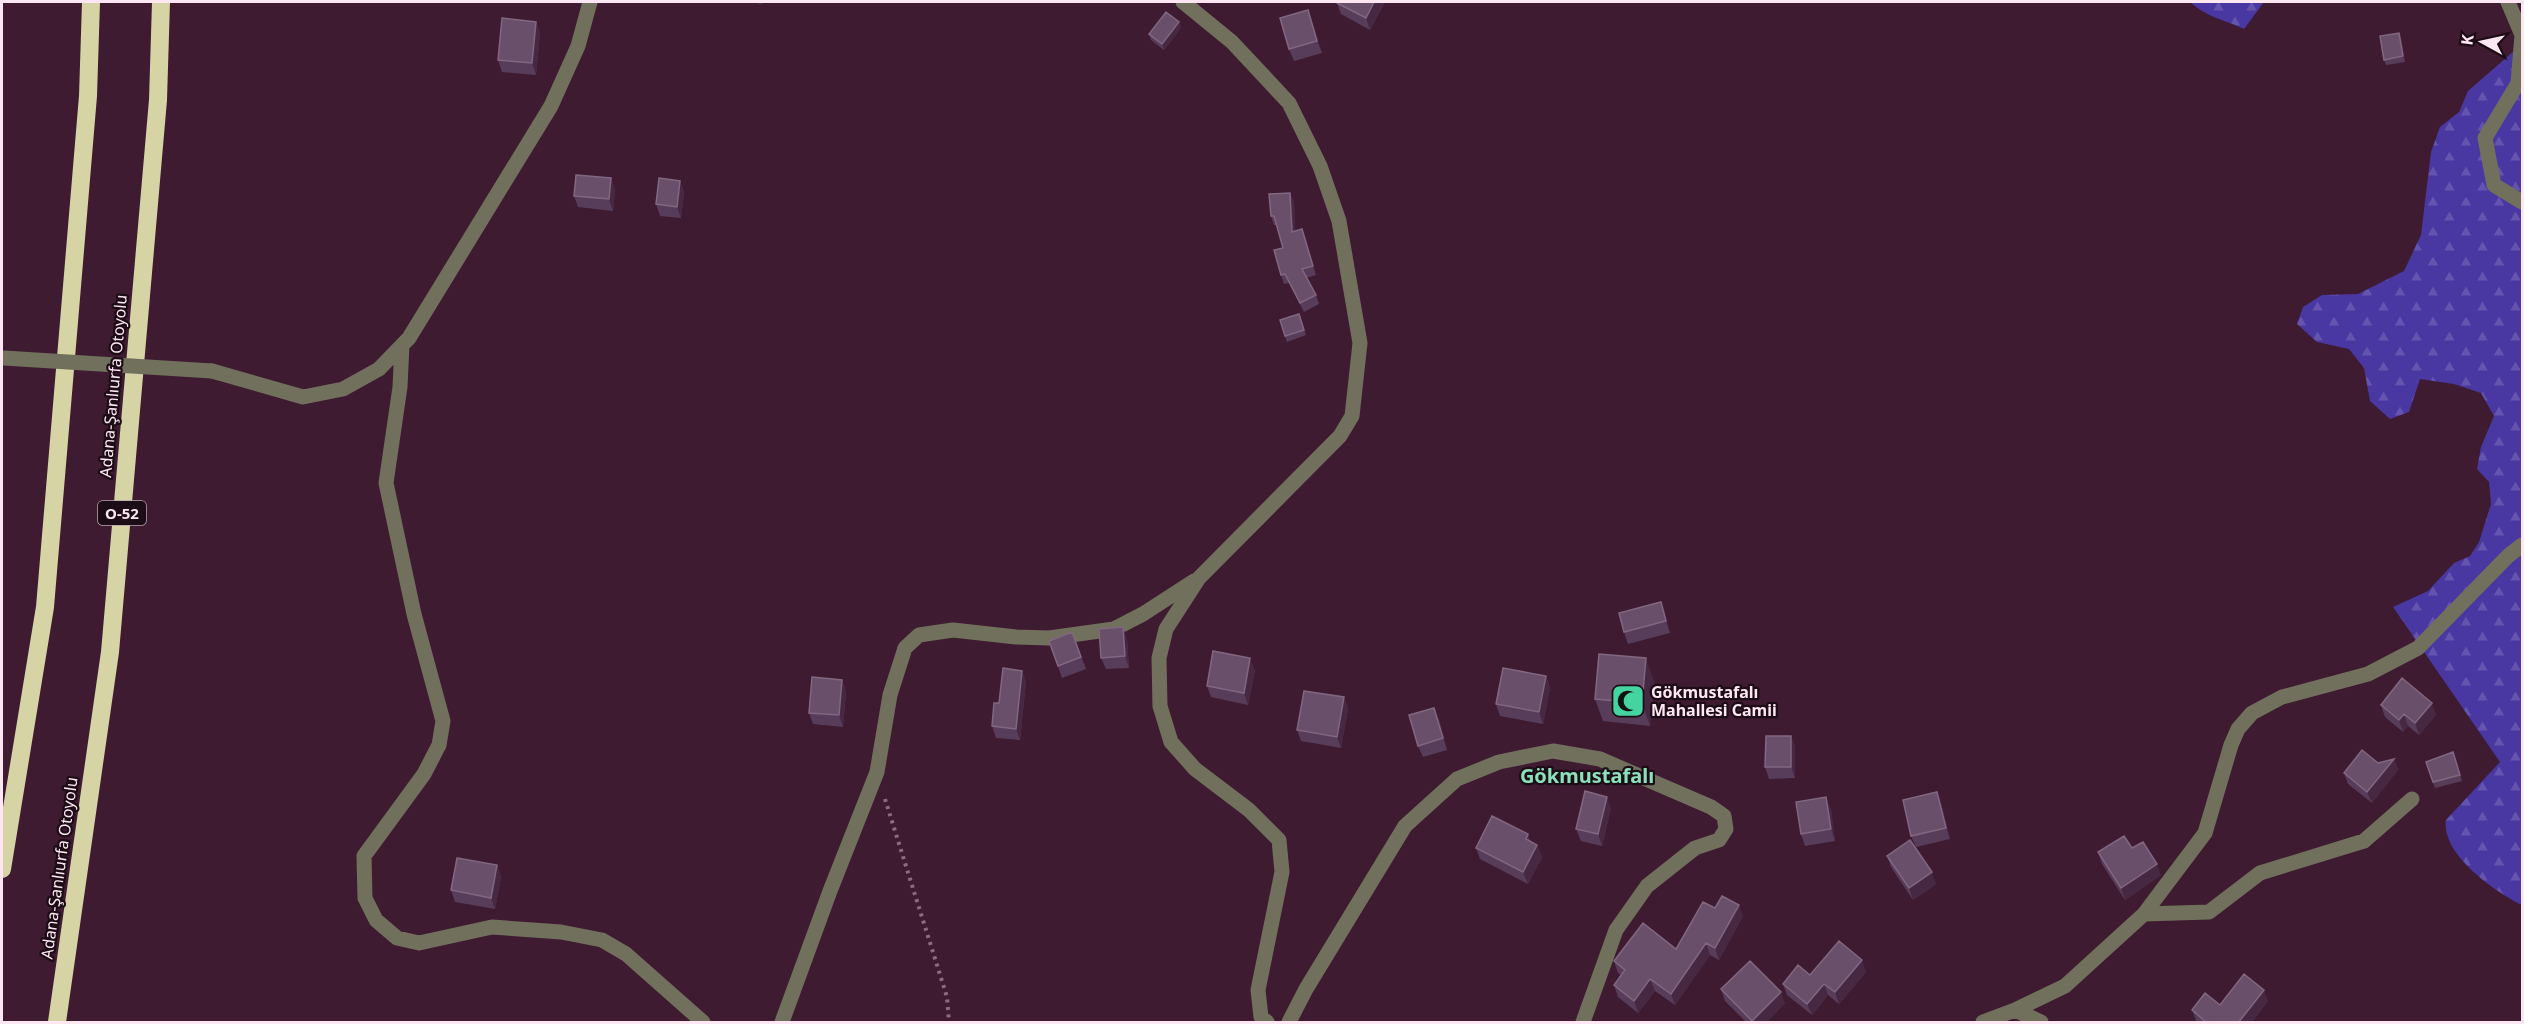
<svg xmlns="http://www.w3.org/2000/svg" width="2524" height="1024" viewBox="0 0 2524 1024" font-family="'Noto Sans',sans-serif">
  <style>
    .forest { fill: url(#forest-firs) }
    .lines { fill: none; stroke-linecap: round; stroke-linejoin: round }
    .path { stroke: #8b6c7f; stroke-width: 4; stroke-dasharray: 3 4.5; stroke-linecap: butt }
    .minor { stroke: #71705d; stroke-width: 15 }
    .highway { stroke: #d6d3a4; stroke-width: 18 }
    .minor-bridge { stroke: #71705d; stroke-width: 15 }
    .wall { fill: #583d5a }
    .shaded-wall { fill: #462842 }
    .building { fill: #6a4f6a; stroke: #816780; stroke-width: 1.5 }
    .labels { text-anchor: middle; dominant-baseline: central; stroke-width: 4.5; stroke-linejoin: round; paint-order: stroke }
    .shield { fill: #1b0c15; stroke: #baa5b0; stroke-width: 1.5 }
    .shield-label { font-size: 15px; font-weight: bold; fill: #fee6f3 }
    .street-label { font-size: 16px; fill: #fee6f3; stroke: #1b0c15 }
    .poi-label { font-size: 16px; font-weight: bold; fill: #fee6f3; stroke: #1b0c15; text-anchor: start }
    .quarter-label { font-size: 20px; font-weight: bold; fill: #8be1bb; stroke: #1b0c15 }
  </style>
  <defs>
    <pattern id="forest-firs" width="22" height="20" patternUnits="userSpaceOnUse" patternTransform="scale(1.5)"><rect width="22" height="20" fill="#4937a2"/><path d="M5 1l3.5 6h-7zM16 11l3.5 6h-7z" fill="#6454af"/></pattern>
  </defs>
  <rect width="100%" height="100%" fill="#3e1b31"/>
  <!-- forest -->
  <path class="forest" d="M2190,2H2264L2244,29C2225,20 2206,17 2190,2Z
    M2522,44V905C2495,892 2441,854 2446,820L2500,762L2393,607L2428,591L2454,563L2470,556L2479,542L2491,504L2489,482L2477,469L2481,447L2494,416L2481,393L2454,384L2420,379L2409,412L2390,419L2370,401L2364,368L2349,349L2317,342L2297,324L2303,307L2322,295L2358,294L2404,271L2421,235L2431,152L2440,127L2459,112L2468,91Z"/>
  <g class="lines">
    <!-- path -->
    <path class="path" d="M885,799L947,997L949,1022"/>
    <!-- minor -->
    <path class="minor" d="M1183,2L1232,42L1289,103L1320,166L1339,221L1360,343L1352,416L1340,436L1199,578L1166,629L1159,658L1160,706L1171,742L1195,769L1249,810L1279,840L1282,872L1258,990L1261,1017L1267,1022
      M2508,2L2522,35L2518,83L2485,138L2494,185L2522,202
      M402,345L400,387L386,483L414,614L443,721L439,745L424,774L364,856L365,898L376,920L397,938L419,943L492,927L561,932L602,940L626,954L703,1022
      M212,371L303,397L343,389L379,369L409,338L551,106L578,46L590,2
      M2144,914L2209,912L2260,873L2364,841L2412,799
      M2015,1010L2065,986L2144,914L2205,833L2231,745L2238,729L2252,713L2282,697L2368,674L2418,648L2508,556L2522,545
      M782,1022L830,891L877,772L890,695L905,648L919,635L953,630L1016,637L1049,638L1114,629L1143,614L1194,581
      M1289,1022L1306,989L1405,826L1457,779L1499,762L1553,751L1600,759L1711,807L1724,816L1726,829L1719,840L1695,848L1647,886L1616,930L1583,1022
      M1983,1022L2015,1010L2041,1022"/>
    <!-- highway -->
    <path class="highway" d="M2,869L45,607L88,96L91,2
      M57,1022L110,652L158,100L161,2"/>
    <!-- minor-bridge -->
    <path class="minor-bridge" d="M4,358L212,371"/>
  </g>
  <!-- wall -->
  <path class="wall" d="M749,2H763L762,4Z
    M1385,2L1370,30L1341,14L1337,3Z
    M1308,10L1322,53L1294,61L1289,49Z
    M536,22L540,33L536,75L502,72L498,60Z
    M1179,22L1181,28L1164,50L1151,40L1149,34Z
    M2399,33L2401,39L2405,62L2386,65L2384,60Z
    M611,178L615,190L613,211L578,207L574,196Z
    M680,181L684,192L681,218L660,216L656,204Z
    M1290,193L1294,202L1295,231L1302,229L1316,275L1306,278L1316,295L1319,304L1304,312L1289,283L1284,284L1281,275L1283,248L1277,225H1274L1271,216Z
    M1299,314L1306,335L1287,342L1280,320Z
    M1661,602L1670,633L1628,644L1624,632Z
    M1072,632L1086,669L1062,678L1049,641Z
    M1127,639L1129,668L1106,669L1101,658Z
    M1255,670L1248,705L1211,697L1207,686Z
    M1022,671L1026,682L1020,740L996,738L992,726L999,703Z
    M1546,676L1550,688L1543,724L1500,716L1496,704Z
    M842,680L846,692L843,727L813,724L809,713Z
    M1654,681L1650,726L1603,721L1595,699Z
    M1344,697L1348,709L1341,748L1301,741L1297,730Z
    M2381,705L2436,715L2419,735L2408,726L2403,732L2385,717Z
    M1439,719L1447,750L1423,757L1418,746Z
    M1791,736L1795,747V778L1769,779L1765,767Z
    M2455,758L2462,781L2435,788L2426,762Z
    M2394,759L2398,770L2372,803L2348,784L2344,773Z
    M1941,803L1950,839L1916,847L1911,836Z
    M1611,808L1602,846L1581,841L1576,829Z
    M1831,809L1835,841L1805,846L1801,834Z
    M1528,834L1531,842L1537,845L1542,857L1528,884L1480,859L1476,848Z
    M2132,848L2161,875L2125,900L2102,864L2098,852Z
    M1887,856L1936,884L1913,900L1891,867Z
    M497,865L501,877L495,909L455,902L451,890Z
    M1715,908L1743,916L1719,960L1710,955L1675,1005L1655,991L1638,1013L1618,997L1614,985L1621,975L1618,973L1614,961L1676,949Z
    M1866,972L1839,1004L1828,995L1812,1015L1787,995L1783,984L1810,975Z
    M1721,989L1785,1003L1766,1023H1747L1725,1001Z
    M2268,1001L2251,1023H2197L2192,1010L2220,1005Z"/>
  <!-- shaded-wall -->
  <path class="shaded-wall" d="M1374,2H1385L1370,30L1366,18Z
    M1308,10L1312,21L1322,53L1317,41Z
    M536,22L540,33L536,75L532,63Z
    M1179,22L1181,28L1164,50L1162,44Z
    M2399,33L2401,39L2405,62L2403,56Z
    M611,178L615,190L613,211L609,199Z
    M680,181L684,192L681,218L677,207Z
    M1290,193L1294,202L1296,241L1292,232Z
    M1661,602L1665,613L1670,633L1666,621Z
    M1123,627L1127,639L1129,668L1125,656Z
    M1250,658L1255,670L1248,705L1244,693Z
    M1646,658L1654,681L1650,726L1642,703Z
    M1022,671L1026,682L1020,740L1016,729Z
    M1546,676L1550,688L1543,724L1539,712Z
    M842,680L846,692L843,727L839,715Z
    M1344,697L1348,709L1341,748L1337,737Z
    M2432,703L2436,715L2419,735L2415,723Z
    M1434,708L1439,719L1447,750L1443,738Z
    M2404,714L2408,726L2403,732L2399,720Z
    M1791,736L1795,747V778L1791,767Z
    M2394,759L2398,770L2372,803L2367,792Z
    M1937,792L1941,803L1950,839L1946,828Z
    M1607,797L1611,808L1602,846L1598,834Z
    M1826,797L1831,809L1835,841L1831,829Z
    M1528,834L1533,846L1526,839Z
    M1537,845L1542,857L1528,884L1523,872Z
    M2157,864L2161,875L2125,900L2121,888Z
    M497,865L501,877L495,909L491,898Z
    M1932,872L1936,884L1913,900L1909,888Z
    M1739,905L1743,916L1719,960L1715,948Z
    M1706,943L1710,955L1675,1005L1671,994Z
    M1862,960L1866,972L1839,1004L1835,992Z
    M1650,979L1655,991L1638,1013L1634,1001Z
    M1824,984L1828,995L1812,1015L1807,1004Z
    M2264,990L2268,1001L2251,1023H2238Z
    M1781,992L1785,1003L1766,1023H1753L1752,1021Z"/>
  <!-- building -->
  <path class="building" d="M1337,2H1374L1366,18L1337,3Z
    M1308,10L1317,41L1289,49L1280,18Z
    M1166,12L1179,22L1162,44L1149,34Z
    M502,18L536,22L532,63L498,60Z
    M2399,33L2403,56L2384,60L2380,36Z
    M576,175L611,178L609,199L574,196Z
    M659,178L680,181L677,207L656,204Z
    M1290,193L1292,232L1302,229L1313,266L1302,269L1316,295L1300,303L1285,274L1281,275L1274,250L1283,248L1274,216H1271L1269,194Z
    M1299,314L1304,330L1285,336L1280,320Z
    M1661,602L1666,621L1624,632L1619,613Z
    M1123,627L1125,656L1101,658L1099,629Z
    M1072,632L1081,657L1058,666L1049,641Z
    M1213,651L1250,658L1244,693L1207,686Z
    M1599,654L1646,658L1642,703L1595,699Z
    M1003,668L1022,671L1016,729L992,726L994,703H999Z
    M1503,668L1546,676L1539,712L1496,704Z
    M812,677L842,680L839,715L809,713Z
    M2402,678L2432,703L2415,723L2404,714L2399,720L2381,705Z
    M1304,691L1344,697L1337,737L1297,730Z
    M1434,708L1443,738L1418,746L1409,715Z
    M1766,736H1791V767H1765Z
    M2362,750L2378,763L2394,759L2367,792L2344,773Z
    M2453,752L2460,775L2433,782L2426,762Z
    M1585,791L1607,797L1598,834L1576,829Z
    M1937,792L1946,828L1911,836L1903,800Z
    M1826,797L1831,829L1801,834L1796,802Z
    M1492,816L1528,834L1526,839L1537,845L1523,872L1476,848Z
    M2124,836L2132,848L2143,842L2157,864L2121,888L2098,852Z
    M1910,840L1932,872L1909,888L1887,856Z
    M457,858L497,865L491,898L451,890Z
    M1722,896L1739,905L1715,948L1706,943L1671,994L1650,979L1634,1001L1614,985L1625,970L1614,961L1643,923L1676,949L1703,902L1715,908Z
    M1839,941L1862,960L1835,992L1824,984L1807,1004L1783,984L1798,965L1810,975Z
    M1750,961L1781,992L1752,1021L1721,989Z
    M2244,974L2264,990L2238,1023H2207L2192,1010L2205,993L2220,1005Z"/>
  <!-- icons -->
  <defs>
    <g id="mosque-square" transform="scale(1.725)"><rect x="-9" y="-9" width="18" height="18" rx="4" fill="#45d49f" stroke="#1b0c15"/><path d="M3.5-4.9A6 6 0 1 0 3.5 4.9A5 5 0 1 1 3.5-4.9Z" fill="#111"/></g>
  </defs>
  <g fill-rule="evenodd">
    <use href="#mosque-square" x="1628" y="701"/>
  </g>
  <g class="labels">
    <!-- shield labels -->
    <rect class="shield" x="98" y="501" width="48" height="24" rx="4.5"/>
    <g class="shield-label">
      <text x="122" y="513">O-52</text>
    </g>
    <!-- street labels -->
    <g class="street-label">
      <text transform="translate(113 386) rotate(-85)">Adana-Şanlıurfa Otoyolu</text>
      <text transform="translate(59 868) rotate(-82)">Adana-Şanlıurfa Otoyolu</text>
    </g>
    <!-- poi labels -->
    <g class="poi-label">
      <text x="1651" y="692">Gökmustafalı<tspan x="1651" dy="18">Mahallesi Camii</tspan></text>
    </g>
    <!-- quarter labels -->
    <g class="quarter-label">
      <text x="1587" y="775">Gökmustafalı</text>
    </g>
  </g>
  <!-- border -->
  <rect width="2524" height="1024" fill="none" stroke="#fee6f3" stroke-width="6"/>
  <!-- north arrow -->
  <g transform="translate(2482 42) rotate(278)" stroke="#1b0c15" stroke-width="4.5" paint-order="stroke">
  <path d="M0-4.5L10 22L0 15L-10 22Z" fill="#fee6f3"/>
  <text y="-9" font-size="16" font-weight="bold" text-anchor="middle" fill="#fee6f3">K</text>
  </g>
</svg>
